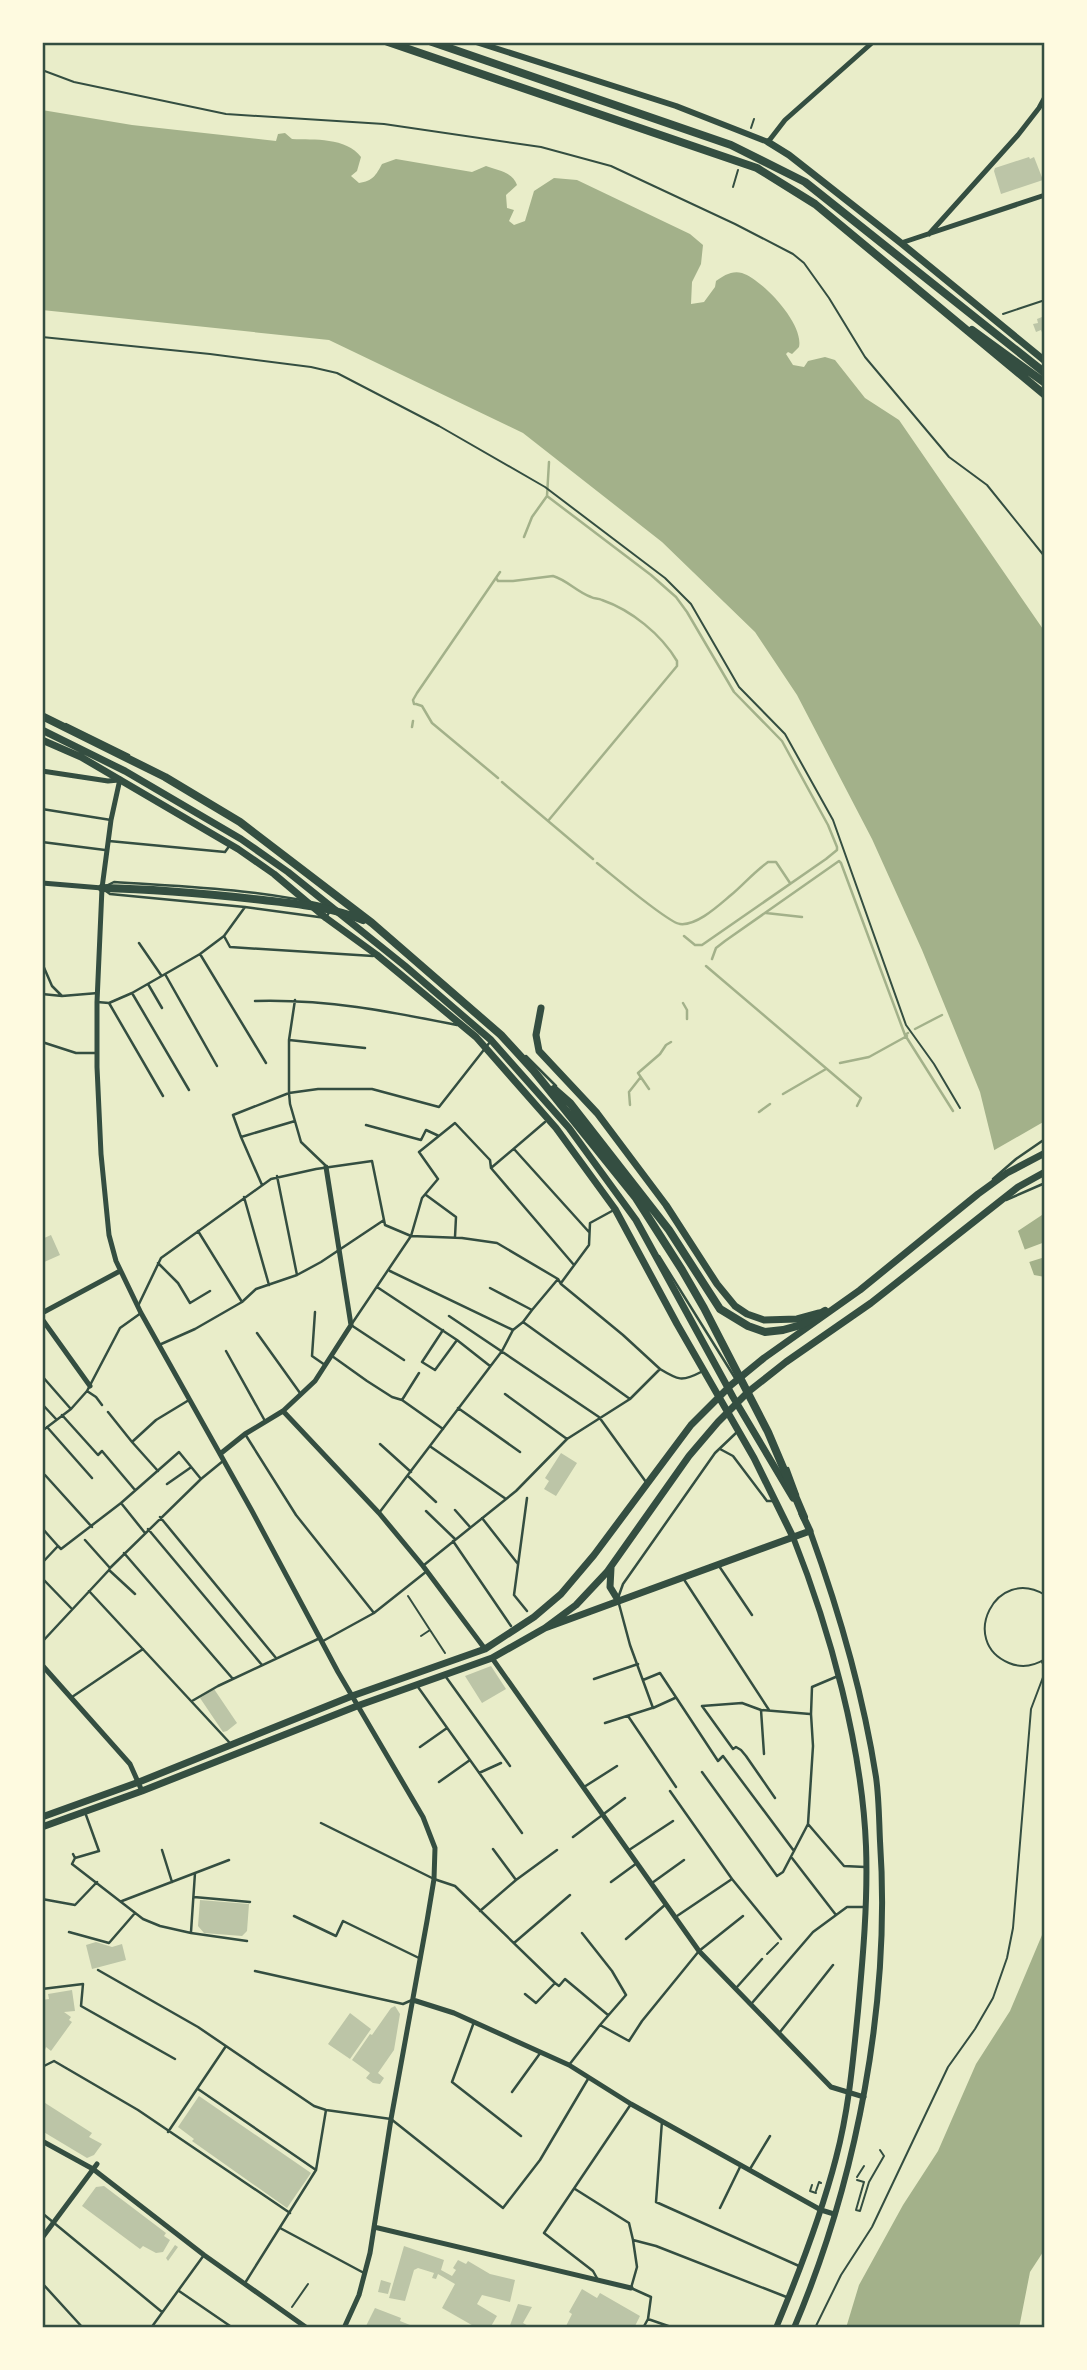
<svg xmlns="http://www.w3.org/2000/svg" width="1087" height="2370" viewBox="0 0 1087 2370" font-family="Figtree,sans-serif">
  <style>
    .water { fill: #a3b18a }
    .pier { fill: #e9edc9 }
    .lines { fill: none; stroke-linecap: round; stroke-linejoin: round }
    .stream { stroke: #a3b18a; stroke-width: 2.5 }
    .building { fill: #bcc5a7 }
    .path { stroke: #344e41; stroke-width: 2 }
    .service { stroke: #344e41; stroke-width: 2.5 }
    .minor { stroke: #344e41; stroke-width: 5 }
    .tertiary { stroke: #344e41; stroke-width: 6 }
    .secondary { stroke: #344e41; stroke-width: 7 }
    .trunk { stroke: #344e41; stroke-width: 8 }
    .neatline { fill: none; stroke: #344e41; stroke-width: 2.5 }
  </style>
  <rect width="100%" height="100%" fill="#e9edc9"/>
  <!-- water -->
  <path class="water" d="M42,110L132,125L276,141L278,134L285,133L292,139C314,140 346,137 361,157L357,171L351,176L359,183C373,181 376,175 382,164L396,159L472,172L486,166C497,170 513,172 517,185L506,195L507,208L514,210L509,221L514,225L525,221L534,191L554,178L577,180L690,234L703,245L701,264L692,282L691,304L704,302L715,287L716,281C723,276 732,270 742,273C763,280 804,324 799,347L792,354L788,352L786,354L793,365L804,367L808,361L825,357L835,360L865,398L899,420L1045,632V1277L1034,1275L1006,1198L980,1092L922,950L872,839L797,695L755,632L662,542L523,433L329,340L42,310Z
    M1045,1919V2249L1030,2272L1019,2328H846L859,2285L903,2205L938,2151L976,2064L1010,2011L1042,1935Z"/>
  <!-- pier -->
  <path class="pier" d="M1045,1121V1213L1015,1233L1003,1199L991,1152Z
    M1045,1242V1257L1026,1263L1021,1251Z"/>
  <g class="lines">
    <!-- stream -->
    <path class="stream" d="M547,496L651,575L676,597L687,612L734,692L782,741L828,825L837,847V850L826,859L702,945H695L684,936
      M524,537L532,517L547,496L549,462
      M496,578L498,581H513L553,576C567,580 577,592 591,597C594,599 598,598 602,600C631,610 661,634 677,661V666L548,821
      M414,704L413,700L417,693L500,572
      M416,704L422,706L432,723L498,778
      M412,727L413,721
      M502,782L593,859
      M597,863C610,873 668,923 680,924C697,926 719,905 731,895C744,884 754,872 768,862H776L790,883
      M766,913L802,917
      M712,959L716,948L725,941L839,861L841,863L905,1035
      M706,966L861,1098L857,1106
      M683,1003L687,1010V1019
      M915,1029L942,1015
      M908,1033L905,1035L953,1111
      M840,1063L869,1057L907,1036
      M649,1089L638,1073L660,1054L666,1045L671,1042
      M783,1094L826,1069
      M630,1105L629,1092L640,1078
      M759,1112L770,1104"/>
  </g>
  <!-- building -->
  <path class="building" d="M1029,157L1030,159L1034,157L1043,180L1001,194L994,171L995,168Z
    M1042,317L1045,320V339L1041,330L1036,332L1033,324L1038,323L1037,319Z
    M51,1235L60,1255L42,1263V1239Z
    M561,1453L577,1463L556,1496L544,1489L549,1481L545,1478Z
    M491,1666L506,1689L482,1703L465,1676Z
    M214,1689L237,1723L227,1731L223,1732L200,1698Z
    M200,1900L249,1904L247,1931L242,1936L204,1933L198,1926Z
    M96,1942L112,1947L122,1944L126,1960L92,1969L86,1945Z
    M72,1990L75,2011L64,2012L71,2017L69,2020L72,2022L51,2051L46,2047L45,2050L42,2048V2000L49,1999L48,1994Z
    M395,2006L400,2014L394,2050L378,2073L384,2078L380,2084L373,2083L366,2078L370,2073L352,2060L370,2034L372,2035L391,2008Z
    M350,2013L371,2029L350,2059L328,2044Z
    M199,2096L311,2173L287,2208L192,2141L194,2139L178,2127Z
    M42,2101L92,2133L89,2137L102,2144L94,2155L87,2158L42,2131Z
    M104,2186L166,2233L164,2236L170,2240L163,2252L156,2253L143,2246L140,2249L82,2206L96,2187Z
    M175,2245L178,2247L168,2261L166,2258Z
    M404,2246L444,2260L441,2270L452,2276L456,2270L453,2268L458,2260L466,2264L468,2261L490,2274L515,2280L510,2302L482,2295L477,2304L497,2316L490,2328H477L442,2308L455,2284L438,2274L436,2279L432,2278L434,2273L418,2268L414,2270L405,2301L389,2298Z
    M381,2280L391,2283L388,2294L378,2292Z
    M582,2289L597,2298L600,2293L640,2316L634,2328H565L572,2314L569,2312Z
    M518,2304L532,2307L523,2323L532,2328H509Z
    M375,2308L401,2318L400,2321L410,2325L409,2328H365Z"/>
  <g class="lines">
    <!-- path -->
    <path class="path" d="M42,70L74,82L226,114L384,124L541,147L611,166L735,224L793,254L804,263L829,298L865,357L949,457L987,485L1045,557
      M751,128L754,119
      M733,187L738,170
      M1003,314L1045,300
      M42,337L210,354L311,367L337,373L439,426L545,487L665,578L691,604L739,687L785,734L833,820L906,1025L934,1064L960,1108
      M1045,1595C996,1565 958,1642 1009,1663C1021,1668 1034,1666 1045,1659
      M408,1596L430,1630
      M421,1636L430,1630L445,1653
      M1042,1662L1045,1668
      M767,1954L778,1943
      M857,2177L864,2166
      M857,2180L864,2182L856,2210L860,2211L869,2182L884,2156L880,2150
      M812,2185L810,2191L816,2193
      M816,2191L819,2182L821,2183
      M292,2307L308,2284
      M815,2328L841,2275L872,2227L948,2067L975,2029L993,1998L1007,1958L1013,1928L1031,1709L1045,1672"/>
    <!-- service -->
    <path class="service" d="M66,724L129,755
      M42,809L111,820
      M109,841L225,852L230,845
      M42,842L105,850
      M114,882C186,887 262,889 332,907L326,918L245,907L110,894L102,888Z
      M224,936L230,947L373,956
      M139,943L161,975
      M200,954L266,1063
      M42,963L52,986L62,996
      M165,974L217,1066
      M148,984L162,1008
      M132,993L189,1090
      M42,994L62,996L98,993
      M295,1000L289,1040V1093L318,1089H372L439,1107L490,1042
      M255,1001C327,999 387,1011 457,1025
      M97,1002L109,1003L132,993L200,954L224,936L245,907
      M109,1003L163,1096
      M289,1040L365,1048
      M42,1042L76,1053H97
      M526,1056L556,1086
      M545,1122L491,1168L574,1265
      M366,1125L421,1140L426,1130L439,1136
      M241,1137L233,1115L289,1093L290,1104L301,1142L325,1165
      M514,1149L589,1232
      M277,1176L297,1275
      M993,1179L1016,1159L1045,1139
      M262,1185L241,1137L295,1121
      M426,1195L456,1217L455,1237
      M244,1197L269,1285
      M1006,1200L1045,1183
      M198,1231L242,1302
      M659,1256L735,1378
      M158,1263L178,1283L190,1303L210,1291
      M390,1271L513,1330
      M561,1283L589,1245L590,1223L612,1211
      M377,1287L457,1340L490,1366
      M490,1288L532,1310L558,1279
      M138,1306L161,1258L271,1179L316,1169L372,1161L385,1225L411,1236L462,1238L497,1243L558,1279L561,1284L623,1335L660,1369
      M315,1312L312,1356L325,1365
      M449,1316L599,1417L646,1482
      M523,1322L630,1399
      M443,1330L422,1362L435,1370L457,1340
      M257,1333L300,1393
      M159,1345L195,1329L242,1302L256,1289L297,1275L321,1262L384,1220
      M226,1351L265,1421
      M332,1356L367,1381L392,1397L402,1400L443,1429
      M404,1360L351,1325L411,1236L422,1198L438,1179L419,1152L455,1123L490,1160L491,1168
      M42,1376L70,1408
      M87,1391L96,1397L102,1405
      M505,1394L567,1439
      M402,1400L419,1373
      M42,1404L56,1419
      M458,1408L520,1452
      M108,1412L132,1442L156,1420L189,1400
      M62,1415L98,1455L102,1451L135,1490
      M47,1427L92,1478
      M42,1431L71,1409L87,1391L120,1328L141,1313
      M245,1434L296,1515L374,1613
      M132,1442L158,1471
      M380,1444L411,1472
      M431,1447L506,1499
      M720,1449L733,1456L767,1501H773
      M788,1468L798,1495
      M408,1476L436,1502
      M42,1477L45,1475L92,1527
      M167,1484L190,1468
      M121,1503L145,1533
      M455,1510L470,1527
      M426,1511L455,1539
      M379,1513L502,1351L513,1330L523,1322L532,1310
      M160,1517L276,1658
      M482,1518L518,1564
      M42,1528L58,1546
      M148,1529L262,1665
      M85,1540L110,1568L109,1570L135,1594
      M453,1541L511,1626
      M58,1546L61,1549L121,1503L179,1452L201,1479L223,1461
      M124,1553L233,1679
      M42,1563L58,1546
      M424,1565L516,1491L567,1439L630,1399L660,1369C678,1380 682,1382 701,1372
      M719,1566L752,1615
      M110,1568L201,1479
      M42,1578L71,1608
      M683,1578L769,1710
      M89,1591L229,1742
      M618,1598L623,1584L715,1453L736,1433
      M619,1604L630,1645L653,1708L675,1698
      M527,1611L514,1595L527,1498
      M323,1641L374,1613L427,1571
      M42,1642L109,1570
      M446,1677L510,1766
      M594,1679L638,1664
      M643,1680L660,1673L718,1761L723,1756L794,1851
      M418,1687L522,1833
      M72,1697L143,1649
      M192,1701L218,1686L318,1639
      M702,1706L733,1749L736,1747L741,1750L746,1756L775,1798
      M702,1706L742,1703L761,1710L764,1754
      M761,1710L810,1714
      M628,1716L676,1787
      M605,1723L652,1708
      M420,1747L447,1728
      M702,1772L777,1876L783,1872L808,1824L813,1746L811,1714L812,1687L838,1676
      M479,1773L501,1763
      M439,1782L470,1760
      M584,1787L617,1766
      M670,1791L732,1879L781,1939
      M321,1823L434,1879L455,1886L555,1983
      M808,1824L844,1866L865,1867
      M573,1837L625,1798
      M162,1850L172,1882
      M629,1850L673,1821
      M73,1854L75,1858L72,1864L143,1919L160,1926L191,1933L247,1941
      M75,1858L99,1851L86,1815
      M792,1858L836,1915
      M516,1880L557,1850
      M611,1882L637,1863
      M652,1883L684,1860
      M194,1897L250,1902
      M42,1899L75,1905L97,1882
      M122,1901L229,1860
      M480,1911L516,1880L493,1849
      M294,1916L336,1936L343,1921L421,1959
      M677,1916L732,1879
      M69,1932L109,1943L135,1913
      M191,1932L195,1873
      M626,1939L666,1904
      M514,1943L570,1895
      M98,1970L198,2027L314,2106L326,2110L391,2119L503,2208L540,2160L588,2079
      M255,1971L403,2004L412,2000
      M555,1983L559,1986L565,1979L608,2015
      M737,1987L762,1959
      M42,1989L83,1984L81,2006L175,2059
      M525,1994L536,2003L555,1983
      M752,2003L813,1932L847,1907H865
      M474,2022L452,2082L521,2136
      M600,2025L629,2041L642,2021L699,1951L743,1916
      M780,2032L833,1965
      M569,2065L600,2025L626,1995L612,1971L582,1933
      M42,2067L54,2061L138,2110L290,2213
      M198,2089L316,2170
      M512,2092L541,2052
      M662,2121L656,2202L799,2266
      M168,2132L226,2046
      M750,2169L770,2136
      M575,2189L629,2223L633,2240
      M720,2208L740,2167
      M42,2213L162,2312
      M280,2228L364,2273
      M598,2280L593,2271L544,2233L631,2104
      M42,2283L83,2328
      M245,2283L316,2170L326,2110
      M179,2291L233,2328
      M648,2319L674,2328
      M151,2328L204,2255
      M643,2328L648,2319L651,2297L631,2288L637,2267L633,2240L656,2246L789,2298"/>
    <!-- minor -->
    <path class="minor" d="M768,142L785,120L873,42
      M929,234L1018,135L1039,108L1045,97
      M901,243L1045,195
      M42,771L108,781L119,780
      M120,779L111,820L102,888L97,1002V1067L101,1154L109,1235L116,1261L141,1313L252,1511L338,1672L423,1817L435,1848L434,1879L427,1921L391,2119L370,2253L359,2295L344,2328
      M42,883L102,888
      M42,1313L120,1271
      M42,1319L90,1386
      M283,1411L379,1513L423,1566L485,1649
      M220,1454L245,1434L283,1411L315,1381L351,1325L326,1167
      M492,1658L699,1951L831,2087L864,2097
      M42,1665L130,1764L142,1791
      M413,2000L454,2013L569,2065L631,2104L821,2210L834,2214
      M42,2141L93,2169L204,2255L307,2328
      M374,2227L631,2288
      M42,2238L97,2164"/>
    <!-- tertiary -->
    <path class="tertiary" d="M476,42L676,106L768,142
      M776,2328C799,2273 821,2216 836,2158C849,2109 853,2060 858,2011C863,1956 868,1901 866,1846C862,1746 830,1630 793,1537
      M794,2328C857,2180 891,2001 880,1841C879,1820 879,1798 876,1777C863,1693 839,1611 810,1531"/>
    <!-- secondary -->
    <path class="secondary" d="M768,142L789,155L901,243L1045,361
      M42,730L125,771L241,839L288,872L405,966L491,1040L569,1128L636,1220L733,1397L793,1498
      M42,740L81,757L238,849L274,874L326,918L377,955L476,1037L556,1128L615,1209L677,1324L754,1458L793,1537
      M541,1008L536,1035L539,1051L597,1113L666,1205L717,1284L735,1306L747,1314L764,1320L797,1319L819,1313
      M611,1568L610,1587L618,1600
      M545,1628L810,1531L802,1514
      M42,1817L139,1782L352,1696L485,1649L534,1617L561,1594L594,1555L691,1425L731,1385L764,1358L860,1290L978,1194L1007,1173L1045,1153
      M42,1827L142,1791L357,1706L492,1658L545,1628L576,1605L607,1572L689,1456L718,1422L748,1392L786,1362L871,1303L1018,1187L1045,1172"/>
    <!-- trunk -->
    <path class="trunk" d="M388,42L757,168L815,204L1045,395
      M432,42L731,145L805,182L1045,373
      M972,330L1045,383
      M42,716L165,777L240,822L372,923L501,1035L533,1070L636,1198L682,1270L704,1308L768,1432L804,1517
      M102,888C156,889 210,894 263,900C297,904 331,907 363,920
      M554,1089L570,1103L669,1230L720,1309L748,1326L765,1332L783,1330L801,1325L825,1311"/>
  </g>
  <!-- border -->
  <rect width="1087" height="2370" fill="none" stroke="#fefae0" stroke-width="88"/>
  <rect x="44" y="44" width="999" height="2282" class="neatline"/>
</svg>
